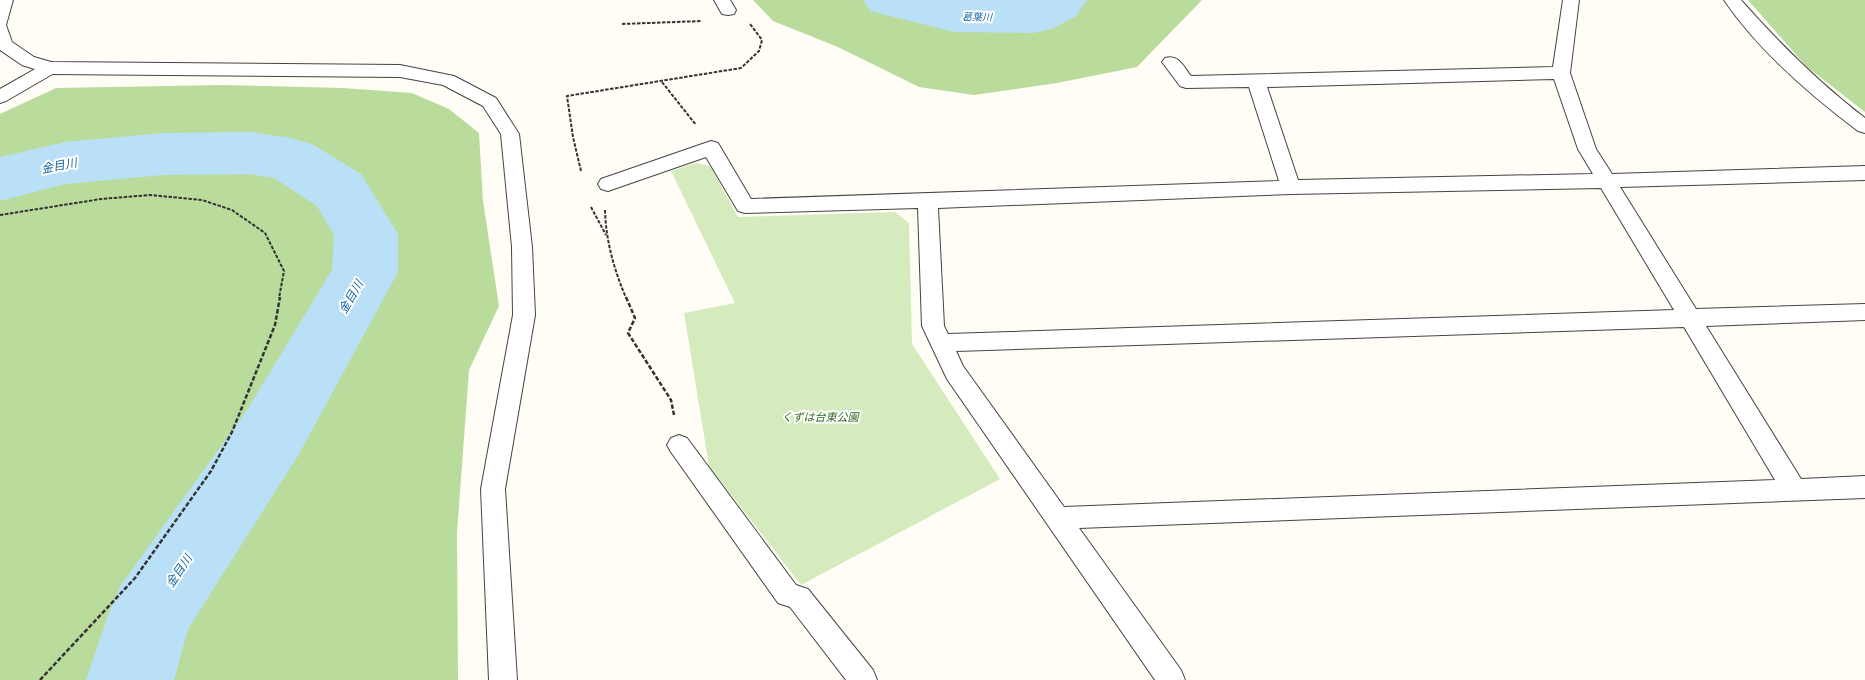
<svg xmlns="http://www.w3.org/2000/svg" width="1865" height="680" viewBox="0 0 1865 680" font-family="'Source Serif 4','Noto Sans JP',serif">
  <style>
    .green { fill: #d5ebbd }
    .forest { fill: #b9dc9c }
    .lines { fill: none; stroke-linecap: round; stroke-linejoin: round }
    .river { fill: #b9e0f7; fill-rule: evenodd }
    .minor-casing { stroke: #444; stroke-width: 2 }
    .tertiary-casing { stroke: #444; stroke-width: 2 }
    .path-far1 { stroke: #333; stroke-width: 2; stroke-dasharray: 3.5 1.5; stroke-linecap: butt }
    .path { stroke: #333; stroke-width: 2.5; stroke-dasharray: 4.5 2; stroke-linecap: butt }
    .minor { fill: #fff; fill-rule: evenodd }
    .tertiary { fill: #fff; fill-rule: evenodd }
    .labels { text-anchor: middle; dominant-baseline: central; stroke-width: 4; stroke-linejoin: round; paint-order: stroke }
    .far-water-label { font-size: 10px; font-style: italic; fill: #1768a6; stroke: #fff }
    .park-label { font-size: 11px; font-style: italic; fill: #2f6b1f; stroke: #fff }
    .water-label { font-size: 12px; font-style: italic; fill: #1768a6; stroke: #fff }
  </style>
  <rect width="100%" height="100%" fill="#fffdf5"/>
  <!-- green -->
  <path class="green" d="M696,163L710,166L738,217L895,212L909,223L912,344L1000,479L801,585L709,466L684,313L735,303L671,171Z"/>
  <!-- forest -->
  <path class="forest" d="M753,0H1202L1137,67L1057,83L974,95L919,87L838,47L773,21Z
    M1748,0H1865V112L1806,66Z
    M223,85L343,88L412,93L449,109L479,133L483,201L499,306L469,370L457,533L458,680H0V114L56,88Z"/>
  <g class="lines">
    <!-- river -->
    <path class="river" d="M863,0H1087L1076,16L1052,29L1033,33L955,32L870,11Z
      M250,132L290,138L312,144L361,174L398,234V272L299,454L188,629L174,680H86L109,613L121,585L247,410L332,270L334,235L317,206L274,178L250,174L163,175L65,184L0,201V157L65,142L163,133Z"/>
    <!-- minor casing -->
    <g class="minor-casing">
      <path id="minor" d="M714,0H730L736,10L734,14L728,15L722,14Z
        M1563,0H1579L1570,73L1596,149L1612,174L1865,166V180L1620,187L1696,309L1865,304V320L1706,326L1801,479L1865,476V498L1079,528L1181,670L1185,680H1155L947,379L922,326L918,208L745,213L738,211L706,157L608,191L601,189L598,184L601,179L711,141L718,143L751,199L1279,181L1249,87L1186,88L1180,86L1162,62L1165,58C1179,54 1183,66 1191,76L1553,67ZM1554,79L1578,149L1593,174L1298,180L1267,87ZM1601,188L1674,310L948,334L944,326L938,208L1291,194ZM1684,327L1775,480L1064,507L963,366L956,351Z
        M1724,0H1741C1779,43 1819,83 1865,118V133L1858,131C1810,95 1758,50 1724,0Z
        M50,62L56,64L59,68L56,72L6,101L0,103V89L44,64Z
        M679,435L687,438L796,585L808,589L873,670L877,680H846L790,607L778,603L671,452L667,445L671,438Z"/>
    </g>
    <!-- tertiary casing -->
    <g class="tertiary-casing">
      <path id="tertiary" d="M0,0H13L6,25L12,42L34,57L51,62L400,65L454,76L496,98L519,134L532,247L535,315L505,489L517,680H489L481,489L513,315L512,247L501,134L483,106L443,85L400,77L50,74L22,65L0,50Z"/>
    </g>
    <!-- path-far1 -->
    <path class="path-far1" d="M622,24L702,21
      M662,82L696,125
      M581,171L573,137L567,96L741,68L759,51L762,40L750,24
      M591,207L606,235
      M605,210C606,242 614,269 626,298
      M0,215L101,199L150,195L202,200L232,210L265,233L284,271L279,298"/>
    <!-- path -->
    <path class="path" d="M626,297L635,318L628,333L671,400L674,415
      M40,680L135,578L211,471L232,432L275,325L280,297"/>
    <!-- minor -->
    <use href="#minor" class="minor"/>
    <!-- tertiary -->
    <use href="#tertiary" class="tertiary"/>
  </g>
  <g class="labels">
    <!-- far-water labels -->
    <g class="far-water-label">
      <text transform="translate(977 17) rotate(1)">葛葉川</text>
    </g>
    <!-- park labels -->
    <g class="park-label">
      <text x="820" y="417">くずは台東公園</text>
    </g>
    <!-- water labels -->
    <g class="water-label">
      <text transform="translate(59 166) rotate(-11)">金目川</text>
      <text transform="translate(351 297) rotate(-60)">金目川</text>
      <text transform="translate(179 571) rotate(-56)">金目川</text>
    </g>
  </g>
</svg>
